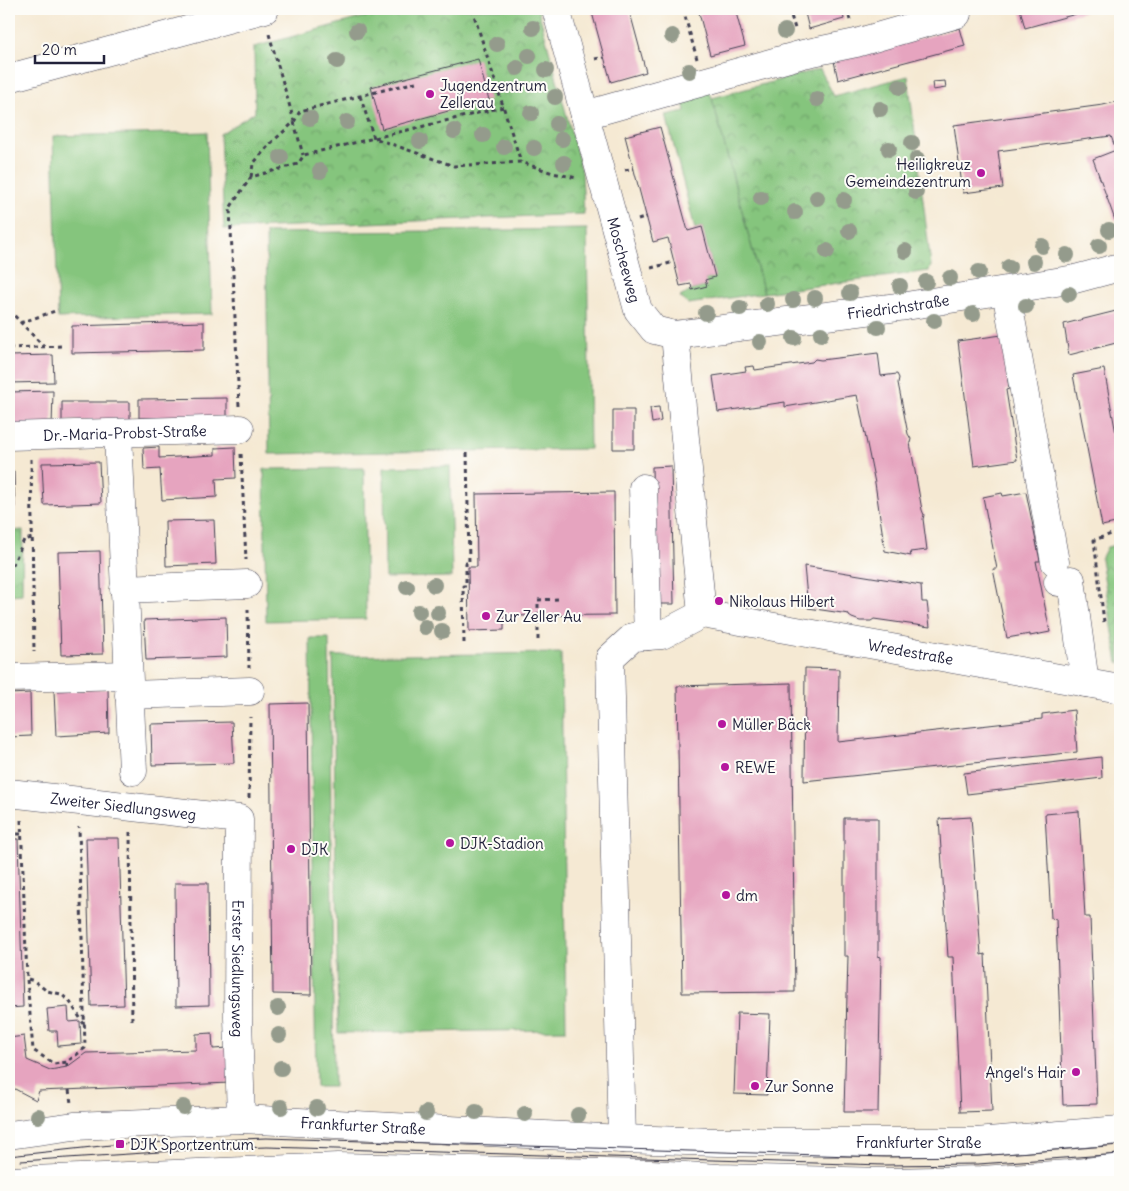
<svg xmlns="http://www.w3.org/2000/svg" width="1129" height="1191" viewBox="0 0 1129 1191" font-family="Delius,sans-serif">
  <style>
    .green { fill: #85c57d; stroke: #54745c }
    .park { fill: url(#park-crowns); stroke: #54745c }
    .building { fill: #e6a4bf }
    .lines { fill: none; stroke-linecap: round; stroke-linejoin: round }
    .minor-casing { stroke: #424052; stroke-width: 29 }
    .path { stroke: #424052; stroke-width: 3; stroke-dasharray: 4 4; stroke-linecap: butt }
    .minor { stroke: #fff; stroke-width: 28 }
    .tram { stroke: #22223b; stroke-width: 1 }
    .tree { fill: #949b8c }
    .poi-dot { fill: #b5179e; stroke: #fdfcf7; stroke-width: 2 }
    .labels { text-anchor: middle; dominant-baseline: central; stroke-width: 4; stroke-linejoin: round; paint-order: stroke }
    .poi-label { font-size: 15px; fill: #22223b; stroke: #fdfcf7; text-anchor: start }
    .street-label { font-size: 15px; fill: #22223b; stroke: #fdfcf7 }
  </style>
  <defs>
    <pattern id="park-crowns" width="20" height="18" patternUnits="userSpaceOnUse" patternTransform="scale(1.25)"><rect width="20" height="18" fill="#85c57d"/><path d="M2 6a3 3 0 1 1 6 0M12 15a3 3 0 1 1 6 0" fill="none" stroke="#6ca068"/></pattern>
  </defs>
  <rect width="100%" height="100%" fill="#fdfcf7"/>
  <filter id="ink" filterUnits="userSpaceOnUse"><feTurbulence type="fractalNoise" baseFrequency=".02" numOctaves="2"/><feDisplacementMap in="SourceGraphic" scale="10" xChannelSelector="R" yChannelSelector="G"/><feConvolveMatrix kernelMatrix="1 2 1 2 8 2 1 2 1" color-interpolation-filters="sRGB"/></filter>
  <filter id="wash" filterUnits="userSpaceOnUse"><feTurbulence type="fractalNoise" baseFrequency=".0096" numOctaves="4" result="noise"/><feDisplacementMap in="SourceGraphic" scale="20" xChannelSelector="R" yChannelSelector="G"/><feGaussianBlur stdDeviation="1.12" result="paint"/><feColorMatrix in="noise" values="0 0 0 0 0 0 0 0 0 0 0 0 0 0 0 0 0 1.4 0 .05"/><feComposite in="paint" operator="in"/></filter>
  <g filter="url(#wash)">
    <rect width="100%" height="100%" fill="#f5e9d3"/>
    <!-- green -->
    <path class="green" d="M708,87L712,98L764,293L688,304L680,297L692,290L706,286L705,280L715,277L702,227L695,229L666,115L685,111L681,93Z
      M207,132L212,314L58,318L53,136Z
      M587,229L590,449L269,454L266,233Z
      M450,466L452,577L385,578L384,467Z
      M364,468L366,619L266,621L264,469Z
      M310,638H329L334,1087H316Z
      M561,653L566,1030L338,1033L333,656Z"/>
    <!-- park -->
    <path class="park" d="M393,9H538L582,172L584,214L224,229L220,134L255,112L254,47Z
      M820,69L834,96L908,76L931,266L929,271L764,293L712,98Z
      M23,530L22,594L9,595V531Z
      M1120,544V663H1118L1101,559L1107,547Z"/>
    <g id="blocks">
      <!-- building -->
      <path class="building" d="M591,9H629L646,72L611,82Z
        M698,9H735L745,46L710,55Z
        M804,9H842L844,19L809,29Z
        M1020,9H1094L1025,28Z
        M960,28L965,46L838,80L834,61Z
        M478,59L489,100L382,129L371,87Z
        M945,81L946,88L933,90L932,82Z
        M1120,101V218L1115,220L1093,159L1116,150L1111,136L998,151L1003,188L963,193L954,125L1103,105Z
        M660,127L688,231L702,227L715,277L705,280L707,286L692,290L691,284L680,286L668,238L653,242L625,136Z
        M1120,310V342L1069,355L1064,324Z
        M204,322V350L72,353V326Z
        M1002,335L1009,389L1006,390L1017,460L974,466L958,341Z
        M878,353L881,376L897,374L899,378L898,383L908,434L911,439L910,443L922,510L924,515L923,519L927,550L910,552L911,556L885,551L875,483L857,395L785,407V402L718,412L713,376L746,371L745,367L754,366L755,370L812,362L815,359L821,360Z
        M53,355L54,382L9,383V356Z
        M1104,369L1120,455V522L1102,526L1073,375Z
        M53,391L52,427L9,428V392Z
        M227,398V417L139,418V399Z
        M62,402H130V421H62Z
        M659,407L661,421L652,423L650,408Z
        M613,410H634V449H613Z
        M159,447V458L215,455V448L235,447L236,478L216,479L217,497L162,500L160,469L144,470L143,448Z
        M99,462L101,503L44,505L42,463Z
        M671,466L674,604H655L652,467Z
        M9,471H14L15,510H9Z
        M614,492L615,615L504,616V630L469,631L468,567H477L476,494Z
        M1026,492L1040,561H1036L1050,632L1030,636V634L1007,638L993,569H997L983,497L1002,493L1003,496Z
        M214,520L216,564L166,566L165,521Z
        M100,551L103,654L61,655L58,552Z
        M804,566L921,585L922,602H927L930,627L874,619L871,621H860L852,618L849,616V614L808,608Z
        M226,617L227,657L146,660L144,620Z
        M805,668L839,669L838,742L1042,719V714L1074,710L1077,752L804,781Z
        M791,683L795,992L682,993L677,686Z
        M108,689L109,733L56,736L54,691Z
        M30,693L31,736L9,737V694Z
        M308,703L311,995L273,994L270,704Z
        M232,722L234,763L152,765L151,724Z
        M1101,757L1102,778L967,794L964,773Z
        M1079,811L1085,917H1090L1097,1104L1063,1105L1056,919L1051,918L1045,814Z
        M971,817L981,955L985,954L992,1111L960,1112L953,957H948L939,819Z
        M844,818H878V956L881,957L878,1112H844L848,956H844Z
        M86,838H119L124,1005L91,1006Z
        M9,839H18L23,1007L9,1008Z
        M175,883H208L209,1005L176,1006Z
        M68,1007L69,1022L80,1021L81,1044L58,1046L57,1031H49L47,1009Z
        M737,1013L770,1014L767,1095L734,1094Z
        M212,1033L213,1049L229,1048L230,1083L39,1091L36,1100L13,1088L9,1091V1038L24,1036L27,1060L50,1070L67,1067L86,1053L196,1050V1034Z"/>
    </g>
  </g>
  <g filter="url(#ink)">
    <use href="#blocks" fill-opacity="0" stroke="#424052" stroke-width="1"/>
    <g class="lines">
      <!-- minor casing -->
      <g class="minor-casing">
        <g id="minor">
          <path id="s1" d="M556,9L638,310L654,330L675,335L702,614"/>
          <path d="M9,78L265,9"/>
          <path d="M585,115L803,54L856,43L957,14"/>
          <path d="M1006,291L1055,562"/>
          <path id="s2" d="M675,335L906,306L1075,279L1120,267"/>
          <path d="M118,434L133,771"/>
          <path id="s3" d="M9,436L240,429"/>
          <path d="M643,488L648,636"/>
          <path d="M1058,582L1071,580L1085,683"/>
          <path d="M124,589L247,584"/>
          <path id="s4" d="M702,614L1120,689"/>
          <path d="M9,678L128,675"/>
          <path d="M129,695L250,691"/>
          <path id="s5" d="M9,793L239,819L238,1017L241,1119"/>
          <path id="s6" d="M9,1135L74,1126L241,1119L622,1139L718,1142H976L1120,1130"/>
          <path d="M622,1139L610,658L633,637L662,635L702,614"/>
          <path d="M9,1181L338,1167L651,1174L719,1178L887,1182L982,1180L1068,1174L1120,1168"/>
        </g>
      </g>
      <!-- path -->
      <path class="path" d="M472,9L521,162
        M683,9L697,59
        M789,9L796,32
        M847,9L850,20
        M269,34L294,121
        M595,59L604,57
        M360,96L374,138L454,166L521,162L553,173L577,178
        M294,122L300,111L416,82
        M625,170L634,168
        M251,177L253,164L269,145L294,122L303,155
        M638,220L647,217
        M651,268L674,262
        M9,310L44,347
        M20,323L58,310
        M9,348L64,346
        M239,406L230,208L251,177L298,164L304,155L503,107
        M241,454L246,560
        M31,459L34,652
        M9,573L24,540L32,538
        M248,609L249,668
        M1104,622L1094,540L1120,531
        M538,640V600L559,599
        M464,643L463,586H466V563H469L467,451
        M249,798L250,717
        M21,820L27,979L33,1050L54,1064L67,1062
        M130,832L132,1023
        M9,834H21
        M28,979L34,981L47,991L61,994L70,1002L84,1024
        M67,1067V1062L85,1048L79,827
        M69,1090L71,1103"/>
      <!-- minor -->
      <use href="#minor" class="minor"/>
      <!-- tram -->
      <path class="tram" d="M9,1156L120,1144L266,1138L885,1157L979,1156L1120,1145
        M21,1161L206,1149L267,1147L884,1165L978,1164L1120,1154"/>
    </g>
    <!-- trees -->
    <g class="tree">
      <circle cx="533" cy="28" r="8"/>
      <circle cx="357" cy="31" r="8"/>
      <circle cx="785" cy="31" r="8"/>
      <circle cx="672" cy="36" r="8"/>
      <circle cx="497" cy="44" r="8"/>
      <circle cx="529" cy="56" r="8"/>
      <circle cx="337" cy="61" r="8"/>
      <circle cx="517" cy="68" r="8"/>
      <circle cx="546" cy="70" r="8"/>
      <circle cx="689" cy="71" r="8"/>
      <circle cx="900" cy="87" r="8"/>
      <circle cx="555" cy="97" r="8"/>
      <circle cx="817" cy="99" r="8"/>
      <circle cx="880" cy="109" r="8"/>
      <circle cx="531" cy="113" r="8"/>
      <circle cx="310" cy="118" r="8"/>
      <circle cx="347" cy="122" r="8"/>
      <circle cx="557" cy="124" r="8"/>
      <circle cx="454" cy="131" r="8"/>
      <circle cx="483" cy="135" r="8"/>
      <circle cx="562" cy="139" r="8"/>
      <circle cx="420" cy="141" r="8"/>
      <circle cx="912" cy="143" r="8"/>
      <circle cx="504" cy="147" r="8"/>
      <circle cx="534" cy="148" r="8"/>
      <circle cx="889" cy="149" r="8"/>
      <circle cx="281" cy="157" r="8"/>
      <circle cx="917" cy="159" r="8"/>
      <circle cx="564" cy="163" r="8"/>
      <circle cx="320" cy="171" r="8"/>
      <circle cx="916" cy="192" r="8"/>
      <circle cx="761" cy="198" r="8"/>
      <circle cx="817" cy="198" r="8"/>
      <circle cx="844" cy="200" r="8"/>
      <circle cx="795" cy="212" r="8"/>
      <circle cx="1109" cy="230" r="8"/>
      <circle cx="849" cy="231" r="8"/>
      <circle cx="1042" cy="246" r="8"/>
      <circle cx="1099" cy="246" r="8"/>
      <circle cx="827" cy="251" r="8"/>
      <circle cx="905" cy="251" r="8"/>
      <circle cx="1067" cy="255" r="8"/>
      <circle cx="1034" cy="262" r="8"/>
      <circle cx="1009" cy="267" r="8"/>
      <circle cx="979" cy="272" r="8"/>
      <circle cx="950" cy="278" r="8"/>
      <circle cx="926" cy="282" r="8"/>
      <circle cx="900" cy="286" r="8"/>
      <circle cx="850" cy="293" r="8"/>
      <circle cx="1069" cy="294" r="8"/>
      <circle cx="815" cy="298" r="8"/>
      <circle cx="793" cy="300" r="8"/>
      <circle cx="767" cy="304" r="8"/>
      <circle cx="1026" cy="306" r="8"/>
      <circle cx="740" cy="308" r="8"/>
      <circle cx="706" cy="313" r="8"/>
      <circle cx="973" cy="314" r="8"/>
      <circle cx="934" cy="321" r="8"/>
      <circle cx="878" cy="327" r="8"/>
      <circle cx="821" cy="334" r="8"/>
      <circle cx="794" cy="338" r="8"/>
      <circle cx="760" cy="342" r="8"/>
      <circle cx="434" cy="585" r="8"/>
      <circle cx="407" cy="587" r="8"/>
      <circle cx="419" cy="612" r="8"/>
      <circle cx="438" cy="613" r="8"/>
      <circle cx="425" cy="627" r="8"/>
      <circle cx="442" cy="631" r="8"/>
      <circle cx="278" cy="1008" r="8"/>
      <circle cx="279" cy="1035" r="8"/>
      <circle cx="281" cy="1068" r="8"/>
      <circle cx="183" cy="1107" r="8"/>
      <circle cx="281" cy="1107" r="8"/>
      <circle cx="317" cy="1108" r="8"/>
      <circle cx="476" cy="1112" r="8"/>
      <circle cx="426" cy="1113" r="8"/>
      <circle cx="525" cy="1114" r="8"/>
      <circle cx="578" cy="1115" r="8"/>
      <circle cx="38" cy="1116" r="8"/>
    </g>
  </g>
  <!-- markers -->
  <g class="poi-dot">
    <circle cx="430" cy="94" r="5"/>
    <circle cx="981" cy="173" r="5"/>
    <circle cx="719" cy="601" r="5"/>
    <circle cx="486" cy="616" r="5"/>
    <circle cx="722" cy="724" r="5"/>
    <circle cx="725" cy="767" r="5"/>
    <circle cx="450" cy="843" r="5"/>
    <circle cx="291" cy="849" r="5"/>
    <circle cx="726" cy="895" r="5"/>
    <circle cx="1076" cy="1072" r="5"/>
    <circle cx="755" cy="1086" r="5"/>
    <rect x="115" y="1139" width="10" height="10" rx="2.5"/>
  </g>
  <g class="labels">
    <!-- poi labels -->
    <g class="poi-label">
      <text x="440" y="85">Jugendzentrum<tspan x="440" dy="17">Zellerau</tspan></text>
      <text x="971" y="164" text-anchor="end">Heiligkreuz<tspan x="971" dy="17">Gemeindezentrum</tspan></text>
      <text x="729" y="601">Nikolaus Hilbert</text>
      <text x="496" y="616">Zur Zeller Au</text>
      <text x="732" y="724">Müller Bäck</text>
      <text x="735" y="767">REWE</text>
      <text x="460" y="843">DJK-Stadion</text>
      <text x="301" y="849">DJK</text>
      <text x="736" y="895">dm</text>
      <text x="1066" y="1072" text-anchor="end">Angel‘s Hair</text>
      <text x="765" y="1086">Zur Sonne</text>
      <text x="130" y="1144">DJK Sportzentrum</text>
    </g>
    <!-- street labels -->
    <g class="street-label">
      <text stroke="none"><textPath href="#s1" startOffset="260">Moscheeweg</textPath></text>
      <text stroke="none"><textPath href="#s2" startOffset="225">Friedrichstraße</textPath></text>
      <text stroke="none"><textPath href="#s3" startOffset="116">Dr.-Maria-Probst-Straße</textPath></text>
      <text stroke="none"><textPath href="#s4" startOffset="212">Wredestraße</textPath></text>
      <text stroke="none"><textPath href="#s5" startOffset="115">Zweiter Siedlungsweg</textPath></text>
      <text stroke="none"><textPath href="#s5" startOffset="381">Erster Siedlungsweg</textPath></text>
      <text stroke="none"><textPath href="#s6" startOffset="355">Frankfurter Straße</textPath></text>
      <text stroke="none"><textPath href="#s6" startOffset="911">Frankfurter Straße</textPath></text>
    </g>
  </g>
  <!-- margin -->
  <rect width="1129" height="1191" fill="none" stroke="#fdfcf7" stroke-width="30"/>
  <!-- scale -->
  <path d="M35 55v8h69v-8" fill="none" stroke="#22223b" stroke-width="2.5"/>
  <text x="42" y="55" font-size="15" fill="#22223b" stroke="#fdfcf7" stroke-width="4" paint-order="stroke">20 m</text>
</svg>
